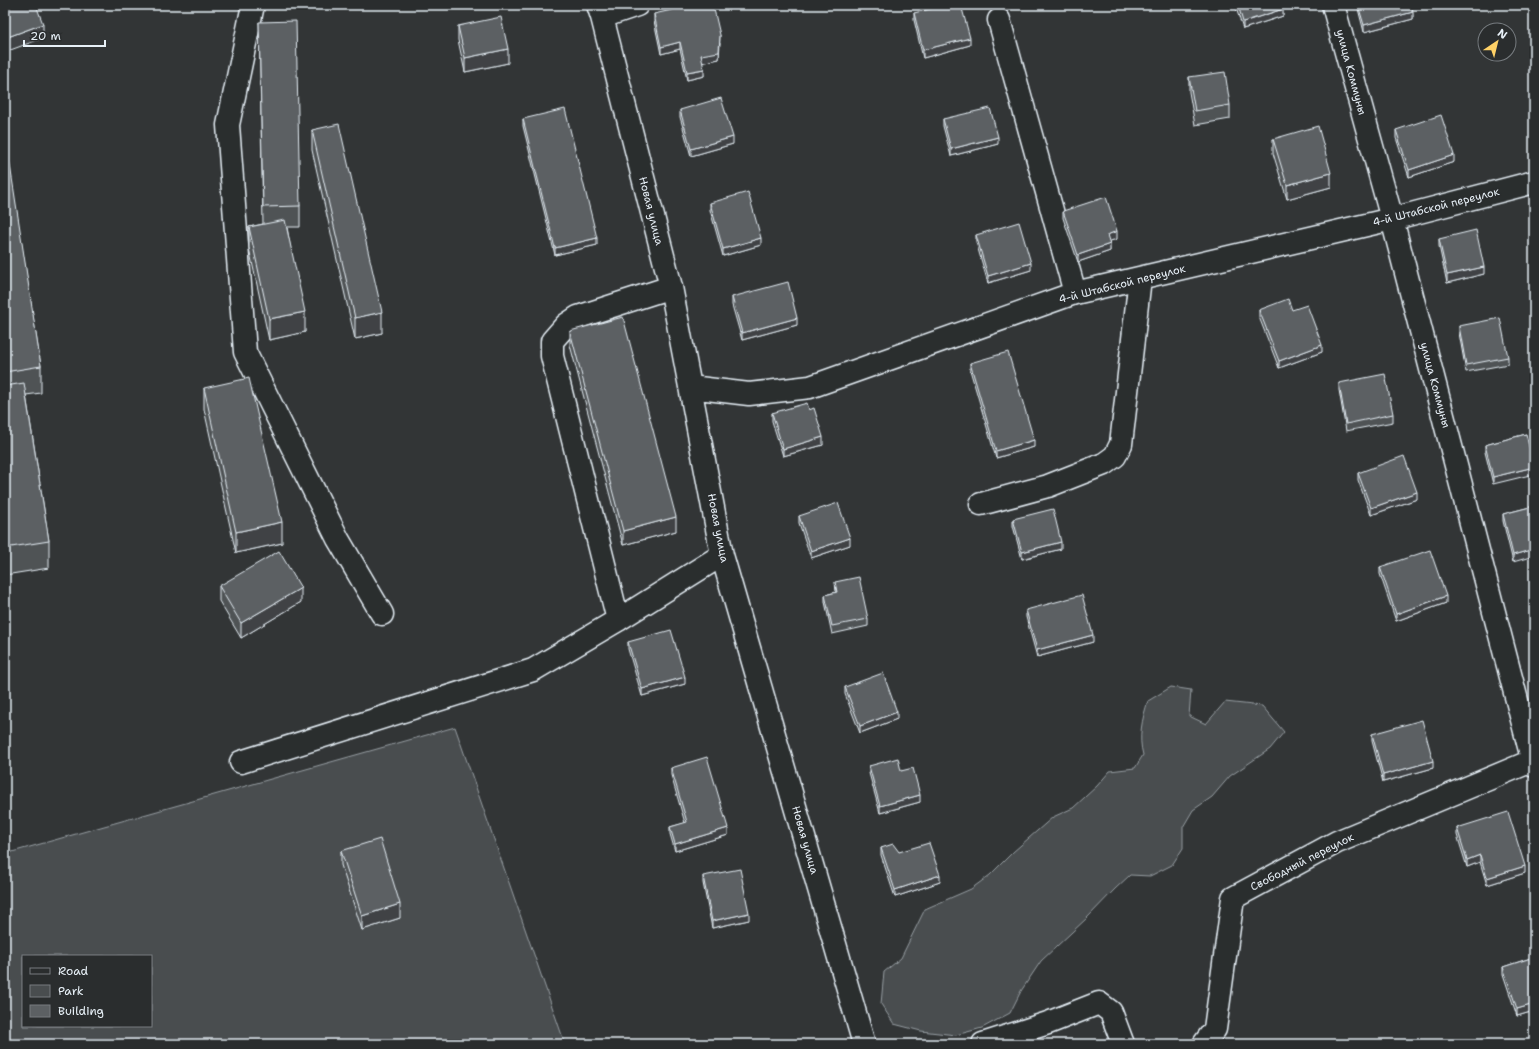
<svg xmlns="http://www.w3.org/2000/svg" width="1539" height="1049" viewBox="0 0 1539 1049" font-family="'Shantell Sans',sans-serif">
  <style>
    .green { fill: #494d4f; stroke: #989fa4; fill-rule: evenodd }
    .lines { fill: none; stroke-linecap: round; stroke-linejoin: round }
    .minor-casing { stroke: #e8f1f8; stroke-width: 25 }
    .minor { stroke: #2a2d2e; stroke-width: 22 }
    .wall { fill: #4f5355; stroke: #e8f1f8 }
    .shaded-wall { fill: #404345; stroke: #e8f1f8 }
    .building { fill: #5c6063; stroke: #e8f1f8 }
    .labels { text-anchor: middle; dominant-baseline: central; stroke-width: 3.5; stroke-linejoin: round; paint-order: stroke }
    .street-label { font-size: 11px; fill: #e8f1f8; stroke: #2a2d2e }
  </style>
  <rect width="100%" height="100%" fill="#323536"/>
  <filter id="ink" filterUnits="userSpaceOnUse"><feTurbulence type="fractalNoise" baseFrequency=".025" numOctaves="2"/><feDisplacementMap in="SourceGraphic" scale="8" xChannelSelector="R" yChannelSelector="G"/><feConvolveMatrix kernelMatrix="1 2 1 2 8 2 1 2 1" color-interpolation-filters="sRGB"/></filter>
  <g filter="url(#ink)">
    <!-- green -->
    <path class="green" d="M1171,687L1191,690L1189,716L1206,724L1225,702L1262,706L1284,732L1270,749L1230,776L1212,797L1193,810L1183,827V848L1172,865L1150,876L1130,875L1115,889L1087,918L1041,961L1021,991L1010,1013L982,1028L956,1035L921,1031L894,1024L881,1004L884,972L901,958L925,909L971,889L990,875L1013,852L1053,817L1073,808L1097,786L1110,771L1135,768L1143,755C1138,737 1142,719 1148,701Z
      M455,727L565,1044H5V854ZM23,956H151V1026H23Z"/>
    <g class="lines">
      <!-- minor casing -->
      <g class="minor-casing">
        <path id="minor" d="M253,5L228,125L245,352L338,539L382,614
          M598,5L602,17L671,287L722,555L864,1044
          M1333,5L1392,219L1534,766
          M602,17L637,5
          M999,20L1075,293
          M690,387L749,394L810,387L1075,293L1392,219L1534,182
          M981,504L1048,486L1104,464L1115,456L1121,444L1140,278
          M618,620L552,356V341L566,325L578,317L671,287
          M241,762L533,670L618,620L722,555
          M983,1044L1048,1023L1099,1003L1111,1012L1123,1044
          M1204,1044L1215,1029L1233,898L1337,842L1534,760"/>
      </g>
      <!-- minor -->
      <use href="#minor" class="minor"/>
    </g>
    <!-- wall -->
    <path class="wall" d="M1235,5H1282L1283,16L1243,29Z
      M1357,5H1412L1413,19L1364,32Z
      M914,13L970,45L923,58L914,20Z
      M654,14L720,43L719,59L702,62L704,76L687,80L680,49L661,54L654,21Z
      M259,22L300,206V227H287L305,332L269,340L249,248V227L263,224Z
      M458,26L508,63L465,72L458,40Z
      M1189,77L1230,105V119L1195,125L1189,92Z
      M680,110L733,144L691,156L680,117Z
      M523,119L597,245L555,255L523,126Z
      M943,119L998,144L951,156L943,126Z
      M312,130L382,333L355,339L312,150Z
      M1396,130L1454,162L1409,177L1396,138Z
      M5,139L41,366V393L26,395L49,541V568L5,575Z
      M1273,139L1331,187L1287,199L1273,153Z
      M710,203L761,245L723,256L710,210Z
      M1063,211L1117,239L1109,241L1110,251L1078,262L1063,218Z
      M976,235L1031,270L988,283L976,242Z
      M1439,239L1484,274L1447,283L1439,246Z
      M732,297L797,325L742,340L732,305Z
      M1259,310H1292L1322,352L1279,368L1259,317Z
      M1459,326L1508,357V364L1466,372L1459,333Z
      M570,331L676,531L623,545L570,345Z
      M970,363L1034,447L996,458L970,370Z
      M1339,383L1393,414V422L1346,431L1339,390Z
      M204,388L282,543L236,553L204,409Z
      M809,410L823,445L783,456L772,421V413Z
      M1526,434L1493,484L1485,452V445Z
      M1358,473L1417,499L1371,515L1358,480Z
      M1534,506L1513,562L1503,521V514Z
      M799,516L850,545L811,558L799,523Z
      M1013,519L1061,549L1022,559L1013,526Z
      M1380,567L1446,603L1396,621L1380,574Z
      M835,582L868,619V626L832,634L825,602V595L836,592Z
      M219,586L301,602L241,638L219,601Z
      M1026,610L1093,642L1037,657L1026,617Z
      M628,642L685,684L642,696L628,649Z
      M845,687L897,719L860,733L845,694Z
      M1372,734L1433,768L1383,782L1372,741Z
      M869,766L901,771L920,802L880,813L869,773Z
      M671,768L728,835L675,851L670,834V827L685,823L671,775Z
      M1457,828L1525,873L1487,885L1480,862L1467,867L1457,835Z
      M881,848L899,852L940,882L895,897L881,855Z
      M341,851L400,918L362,930L341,865Z
      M703,876L749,920L712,928L703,883Z
      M1534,957V1011L1517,1016L1503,974V967Z"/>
    <!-- shaded-wall -->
    <path class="shaded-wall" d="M1283,9V16L1243,29V22Z
      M1413,12V19L1364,32V25Z
      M43,24V38L5,52V38Z
      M720,35L719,59L701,63V55Z
      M970,38V45L923,58V50Z
      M680,42V49L661,54V47Z
      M508,49V63L465,72V58Z
      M704,69V76L687,80V72Z
      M733,137V144L691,156V149Z
      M998,137V144L951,156V149Z
      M1454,155V162L1409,177V170Z
      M1331,173V187L1287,199V185Z
      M1117,231V239L1107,242V235Z
      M597,238V245L555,255V248Z
      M761,238V245L723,256V249Z
      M1110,244V251L1078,262V255Z
      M1031,263V270L988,283V276Z
      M1484,267V274L1447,283V275Z
      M305,312V332L269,340V319Z
      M382,312V333L355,339V318Z
      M797,318V325L742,340V333Z
      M1322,345V352L1279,368V361Z
      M823,437V445L783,456V449Z
      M1034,440V447L996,458V451Z
      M1534,467V474L1493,484V477Z
      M1417,492V499L1371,515V508Z
      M676,517V531L623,545V531Z
      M282,522V543L236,553V532Z
      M850,538V545L811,558V551Z
      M1061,542V549L1022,559V552Z
      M1534,549V556L1513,562V555Z
      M301,588V602L241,638V623Z
      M1446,596V603L1396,621V614Z
      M1093,635V642L1037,657V650Z
      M685,677V684L642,696V689Z
      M897,712V719L860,733V726Z
      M1433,761V768L1383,782V775Z
      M920,795V802L880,813V806Z
      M728,828V835L675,851V844Z
      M1480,855V862L1467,867V860Z
      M1525,866V873L1487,885V878Z
      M940,875V882L895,897V890Z
      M400,904V918L362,930V916Z
      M749,913V920L712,928V921Z
      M1534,1004V1011L1517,1016V1009Z"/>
    <!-- building -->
    <path class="building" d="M5,5H36L43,24L5,38Z
      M694,5H713L720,35L719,52L701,55L704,69L687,72L680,42L661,47L654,14Z
      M946,5H961L970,38L923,50L914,13Z
      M1238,5H1282L1283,9L1243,22Z
      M1358,5H1412L1413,12L1364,25Z
      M501,17L508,49L465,58L458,26Z
      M296,21L300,206L263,207L259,22Z
      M1225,72L1230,105L1195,111L1189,77Z
      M721,98L733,137L691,149L680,110Z
      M990,108L998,137L951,149L943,119Z
      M565,109L597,238L555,248L523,119Z
      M1441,115L1454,155L1409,170L1396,130Z
      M339,124L382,312L355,318L312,130Z
      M1318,126L1331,173L1287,185L1273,139Z
      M5,139H6L41,366L5,372Z
      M748,192L761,238L723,249L710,203Z
      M1106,197L1117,231L1107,235L1110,244L1078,255L1063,211Z
      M285,220L305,312L269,319L249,227Z
      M1019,222L1031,263L988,276L976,235Z
      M1476,230L1484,267L1447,275L1439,239Z
      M788,282L797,318L742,333L732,297Z
      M1288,299L1292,310L1307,305L1322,345L1279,361L1259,310Z
      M623,317L676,517L623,531L570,331Z
      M1500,318L1508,357L1466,365L1459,326Z
      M1008,352L1034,440L996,451L970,363Z
      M1385,374L1393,414L1346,424L1339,383Z
      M249,378L282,522L236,532L204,388Z
      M24,383L49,541L5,548V386Z
      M807,403L809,410L814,408L823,437L783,449L772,413Z
      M1526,434L1534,467L1493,477L1485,445Z
      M1404,456L1417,492L1371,508L1358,473Z
      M838,503L850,538L811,551L799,516Z
      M1534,506V549L1513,555L1503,514Z
      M1053,509L1061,542L1022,552L1013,519Z
      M1430,550L1446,596L1396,614L1380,567Z
      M279,551L301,588L241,623L219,586Z
      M859,577L868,619L832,626L825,595L837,592L835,582Z
      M1082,595L1093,635L1037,650L1026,610Z
      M671,630L685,677L642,689L628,642Z
      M883,673L897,712L860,726L845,687Z
      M1422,720L1433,761L1383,775L1372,734Z
      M707,757L728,828L675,844L670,827L687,822L671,768Z
      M898,758L901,771L913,768L920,795L880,806L869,766Z
      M1508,812L1525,866L1487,878L1480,855L1467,860L1457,828Z
      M380,839L400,904L362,916L341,851Z
      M929,843L940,875L895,890L881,848L893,844L899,852Z
      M740,869L749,913L712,921L703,876Z
      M1534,957V1004L1517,1009L1503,967Z"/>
  </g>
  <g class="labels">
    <!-- street labels -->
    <g class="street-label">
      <text transform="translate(1351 72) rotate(75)">улица Коммуны</text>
      <text transform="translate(1436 207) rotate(-14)">4-й Штабской переулок</text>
      <text transform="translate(651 211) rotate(76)">Новая улица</text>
      <text transform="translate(1122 284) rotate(-14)">4-й Штабской переулок</text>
      <text transform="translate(1435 385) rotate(75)">улица Коммуны</text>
      <text transform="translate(718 528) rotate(79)">Новая улица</text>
      <text transform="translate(805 840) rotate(74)">Новая улица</text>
      <text transform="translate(1302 862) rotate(-27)">Свободный переулок</text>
    </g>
  </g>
  <!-- margin -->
  <rect width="1539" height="1049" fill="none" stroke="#2a2d2e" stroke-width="20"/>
  <rect x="10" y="10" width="1519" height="1029" fill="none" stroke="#e8f1f8" stroke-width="1.5" filter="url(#ink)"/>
  <!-- legend -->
  <rect x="22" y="955" width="130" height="72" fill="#2a2d2e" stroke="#767b7f"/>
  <rect x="30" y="968" width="20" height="6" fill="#2a2d2e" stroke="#767b7f"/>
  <text x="58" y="975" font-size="12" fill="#e8f1f8">Road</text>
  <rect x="30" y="985" width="20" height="12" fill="#494d4f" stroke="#767b7f"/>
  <text x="58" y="995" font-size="12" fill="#e8f1f8">Park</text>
  <rect x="30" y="1005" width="20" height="12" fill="#5c6063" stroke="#767b7f"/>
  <text x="58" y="1015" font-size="12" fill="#e8f1f8">Building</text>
  <!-- north arrow -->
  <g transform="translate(1497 42) rotate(35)"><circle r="19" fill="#2a2d2e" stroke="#767b7f"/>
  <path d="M0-3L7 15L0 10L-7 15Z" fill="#ffd166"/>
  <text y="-6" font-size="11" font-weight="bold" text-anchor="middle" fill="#e8f1f8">N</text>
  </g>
  <!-- scale -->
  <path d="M24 40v6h81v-6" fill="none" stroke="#e8f1f8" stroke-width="2"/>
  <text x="30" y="40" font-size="12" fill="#e8f1f8" stroke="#2a2d2e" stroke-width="3" paint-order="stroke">20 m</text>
</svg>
